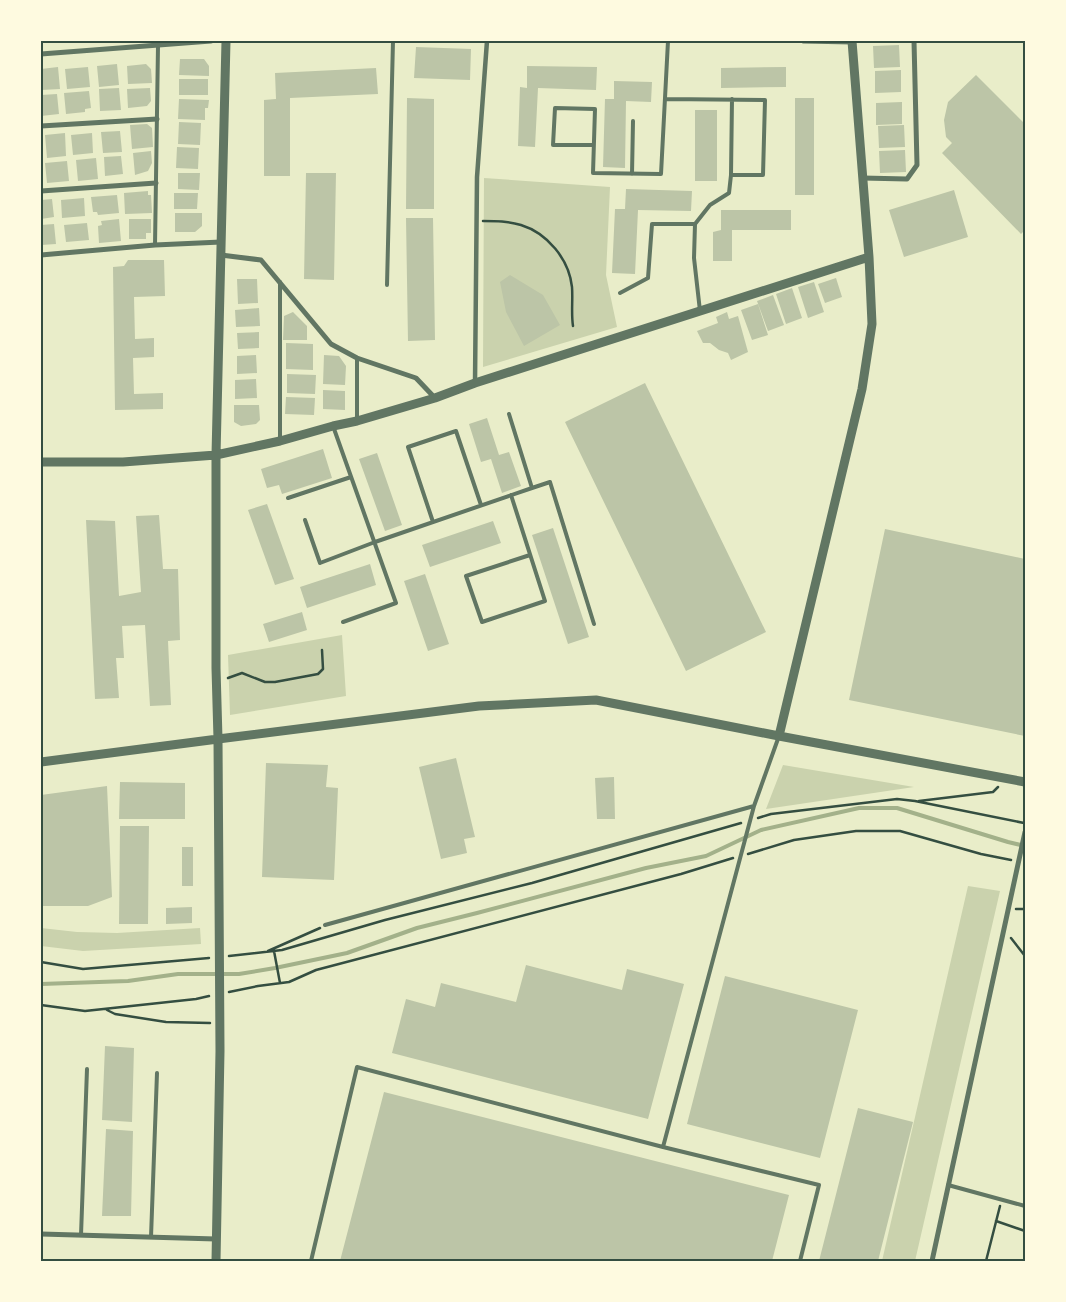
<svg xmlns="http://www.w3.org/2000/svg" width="1066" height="1302" viewBox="0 0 1066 1302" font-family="Helvetica,sans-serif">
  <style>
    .green { fill: #cad2ad }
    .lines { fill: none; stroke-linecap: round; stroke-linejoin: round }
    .stream { stroke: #a3b18a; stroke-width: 4 }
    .building { fill: #bcc5a7 }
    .path { stroke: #344e41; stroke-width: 2.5 }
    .service { stroke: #617663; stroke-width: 4 }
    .pedestrian { stroke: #617663; stroke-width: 4.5 }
    .minor { stroke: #617663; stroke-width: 5 }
    .tertiary { stroke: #617663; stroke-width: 9 }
    .neatline { fill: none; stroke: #344e41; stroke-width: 2 }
  </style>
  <rect width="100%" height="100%" fill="#e9edc9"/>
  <!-- green -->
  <path class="green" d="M484,178L610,187L606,275L617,327L483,367Z
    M342,635L346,696L230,715L228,655Z
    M783,765L914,787L766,809Z
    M968,886L1000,891L915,1261H882Z
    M41,928L77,932L117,933L200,928L201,944L83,951L41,946Z"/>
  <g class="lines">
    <!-- stream -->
    <path class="stream" d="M41,984L128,981L178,974H239L275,968L347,953L417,928L477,913L646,868L706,856L761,830L859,808H897L1008,842L1025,846"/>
  </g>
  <!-- building -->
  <path class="building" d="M899,45L900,67L874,68L873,46Z
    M416,47L471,49L470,80L414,78Z
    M180,59H204L209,66V76L179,75Z
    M117,64L119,85L99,87L97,66Z
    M146,64L151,69L152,83L128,84L127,66Z
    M527,66L597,67L596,90L538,88L535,147L518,146L520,87L527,88Z
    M58,67L60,89L41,90V69Z
    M88,67L90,87L67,89L65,69Z
    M786,67V87L721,88V68Z
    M376,68L378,94L290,98V176H264V100L276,99L275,73Z
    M901,70V92L875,93V71Z
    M976,75L1025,124V230L1021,234L942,153L952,143L946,137L944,120L948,102Z
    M179,79H208V95H179Z
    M614,81L652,82L651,102L626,101L625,168L603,167L605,99H614Z
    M119,88L121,110L100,111L99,89Z
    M150,88L151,101L147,106L128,108L127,89Z
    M89,91L91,108L85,109V112L66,114L64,93Z
    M57,94L59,114L41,116V95Z
    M407,98L434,99V209H406Z
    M795,98H814V195H795Z
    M179,99L209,100L208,108H205V120L178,119Z
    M902,102V124L876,125V103Z
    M695,110H717V181H695Z
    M179,122L201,123L200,145L178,144Z
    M147,124L152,128L153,147L132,149L130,125Z
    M904,125L905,147L879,148L878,126Z
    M120,131L122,152L103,153L101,132Z
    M65,133L66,156L47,158L45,135Z
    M92,133L93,153L73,155L71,135Z
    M177,147L199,148L198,169L176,168Z
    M905,150L906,172L880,173L879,151Z
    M151,151L152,163L148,171L135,175L133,153Z
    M121,156L123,174L105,176L104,157Z
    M96,158L98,179L78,181L76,160Z
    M67,161L69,181L47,183L45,163Z
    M178,173H200L199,190L178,189Z
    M306,173H336L334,280L304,279Z
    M626,189L692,191L691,211L638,210L635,274L612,273L615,209H625Z
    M954,190L968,237L904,257L889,210Z
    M148,191V195H151L152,213L125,214L124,193Z
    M174,193H198L197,209H174Z
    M117,195L119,213L98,215L97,212H93L91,197Z
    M84,198L85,216L62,218L61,200Z
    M52,199L54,217L41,219V200Z
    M721,210H791V230H732V261H713V232L721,230Z
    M175,213H202V226L195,232H175Z
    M406,218H433L435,340L408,341Z
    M119,219L121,241L99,243L98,226L102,225L101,221Z
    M129,219H151V233H146V239H129Z
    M87,223L89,240L66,242L64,225Z
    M54,224L56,244L41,245V225Z
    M128,260H164L165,296L134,297L135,339L154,338V357L133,358L134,394L163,393V409L115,410L113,267L124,266Z
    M510,275L543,295L560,325L524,346L506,312L500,282Z
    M836,278L842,297L825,303L818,284Z
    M237,279H257L258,303L238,304Z
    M814,282L824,312L808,318L798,287Z
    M792,288L802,318L786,324L776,294Z
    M773,295L784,325L768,331L757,301Z
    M758,304L768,335L752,340L741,310Z
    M259,308L260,326L236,327L235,310Z
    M293,312L307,326V340H283L284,316Z
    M727,312L729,319L738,316L748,352L731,360L728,353L719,350L710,343H703L697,331L718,323L716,317Z
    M259,332V348L238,349L237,333Z
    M286,343L313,344V370L286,369Z
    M256,355L257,373L237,374V356Z
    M324,355L339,356L346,366L345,385L323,384Z
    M287,374L316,375L315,394L287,393Z
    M256,379L257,398L235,399V380Z
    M645,383L766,632L686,671L565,422Z
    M323,390L345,391V410L323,409Z
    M286,397L315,398L314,415L285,414Z
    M234,405H259L260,420L256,424L241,426L234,422Z
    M487,418L499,455L509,452L521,486L502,493L491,459L481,462L469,424Z
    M323,449L332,478L282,494L279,485L267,488L261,469Z
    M377,453L402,525L385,531L359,459Z
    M267,504L294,579L275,585L248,510Z
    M159,515L163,569H178L180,640L168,641L171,705L150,706L145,625L122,626L124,658H116L119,698L95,699L86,520L115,521L119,596L141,592L136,516Z
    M493,521L501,543L430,567L422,545Z
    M553,528L589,637L568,644L532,535Z
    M885,529L1025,559V736L849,700Z
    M370,564L376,585L307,608L300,587Z
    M425,574L449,644L428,651L404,581Z
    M302,612L307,630L269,642L263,624Z
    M456,758L475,837L464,839L467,853L441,859L419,767Z
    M266,763L328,765L326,787L338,788L334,880L262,877Z
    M614,777L615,819H597L595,778Z
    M120,782L185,783V819H119Z
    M107,786L112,897L88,906H41V795Z
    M120,826H149L148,924H119Z
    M182,847H193V886H182Z
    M192,907V923L166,924V908Z
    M526,965L622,990L627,969L684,984L648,1119L392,1053L406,999L435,1007L441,983L516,1002Z
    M725,976L858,1010L820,1158L687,1124Z
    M105,1046L134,1048L132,1122L102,1120Z
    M384,1092L789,1195L772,1261H340Z
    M858,1108L913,1122L878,1261H819Z
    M106,1129L133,1131L131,1216H102Z"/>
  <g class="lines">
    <!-- path -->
    <path class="path" d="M483,221C496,221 508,221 521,225C547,233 569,259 572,287C573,300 571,313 573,326
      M228,678L242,673L265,682H275L318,674L323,669L322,650
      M919,801L993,792L998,787
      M758,818L771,814L897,799L915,801L1024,823
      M748,854L794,840L856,831H900L981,854L1011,860
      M1016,909H1025
      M1011,938L1025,956
      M268,951L320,928
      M274,951L280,983
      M229,956L282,950L385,920L532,883L741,823
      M41,962L83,969L209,958
      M229,992L258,986L289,982L316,970L681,874L733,858
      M41,1005L85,1011L196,999L209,996
      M107,1010L115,1014L166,1022L210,1023
      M996,1221L1025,1231
      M986,1261L1000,1206"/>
    <!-- service -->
    <path class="service" d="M665,99L765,100L763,175H731L729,193L710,205L695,224L694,258L700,311
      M593,145H553L555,108L595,109L593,173L661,174L668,41
      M632,174L633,121
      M731,175L732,99
      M155,245L158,46
      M387,285L393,41
      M620,293L648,278L652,224H695
      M357,358V420
      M333,426L396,603L343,622
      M280,440V282
      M532,488L550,482L594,624
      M511,495L545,601L482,622L466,576L530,555
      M288,498L351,477
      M305,520L320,563L375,542L532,488L509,414
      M433,522L408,447L456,431L481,505
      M779,736L754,806L663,1147L819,1185L800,1261
      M325,925L754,806
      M948,1185L1025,1206
      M81,1235L87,1069
      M151,1237L157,1073
      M311,1261L357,1067L663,1147"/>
    <!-- pedestrian -->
    <path class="pedestrian" d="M475,383L477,177L487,41"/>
    <!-- minor -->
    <path class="minor" d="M803,41L852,42
      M41,54L211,41
      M41,126L157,119
      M862,178L907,179L917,165L914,41
      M41,191L156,183
      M41,255L155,245L221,242
      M221,255L261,260L331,344L357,358L416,378L435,398
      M41,1234L216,1239
      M932,1261L1025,832"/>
    <!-- tertiary -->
    <path class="tertiary" d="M41,462H123L216,455L280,441L333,426L357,421L435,398L475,383L869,257
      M779,736L862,389L872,324L869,257L852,41
      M41,762L218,739L479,706L596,700L779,736L1025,782
      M216,1261L220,1051L218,739L216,668V455L226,41"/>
  </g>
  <!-- border -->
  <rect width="1066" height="1302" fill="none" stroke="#fefae0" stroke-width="85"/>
  <rect x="42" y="42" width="982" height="1218" class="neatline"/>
</svg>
